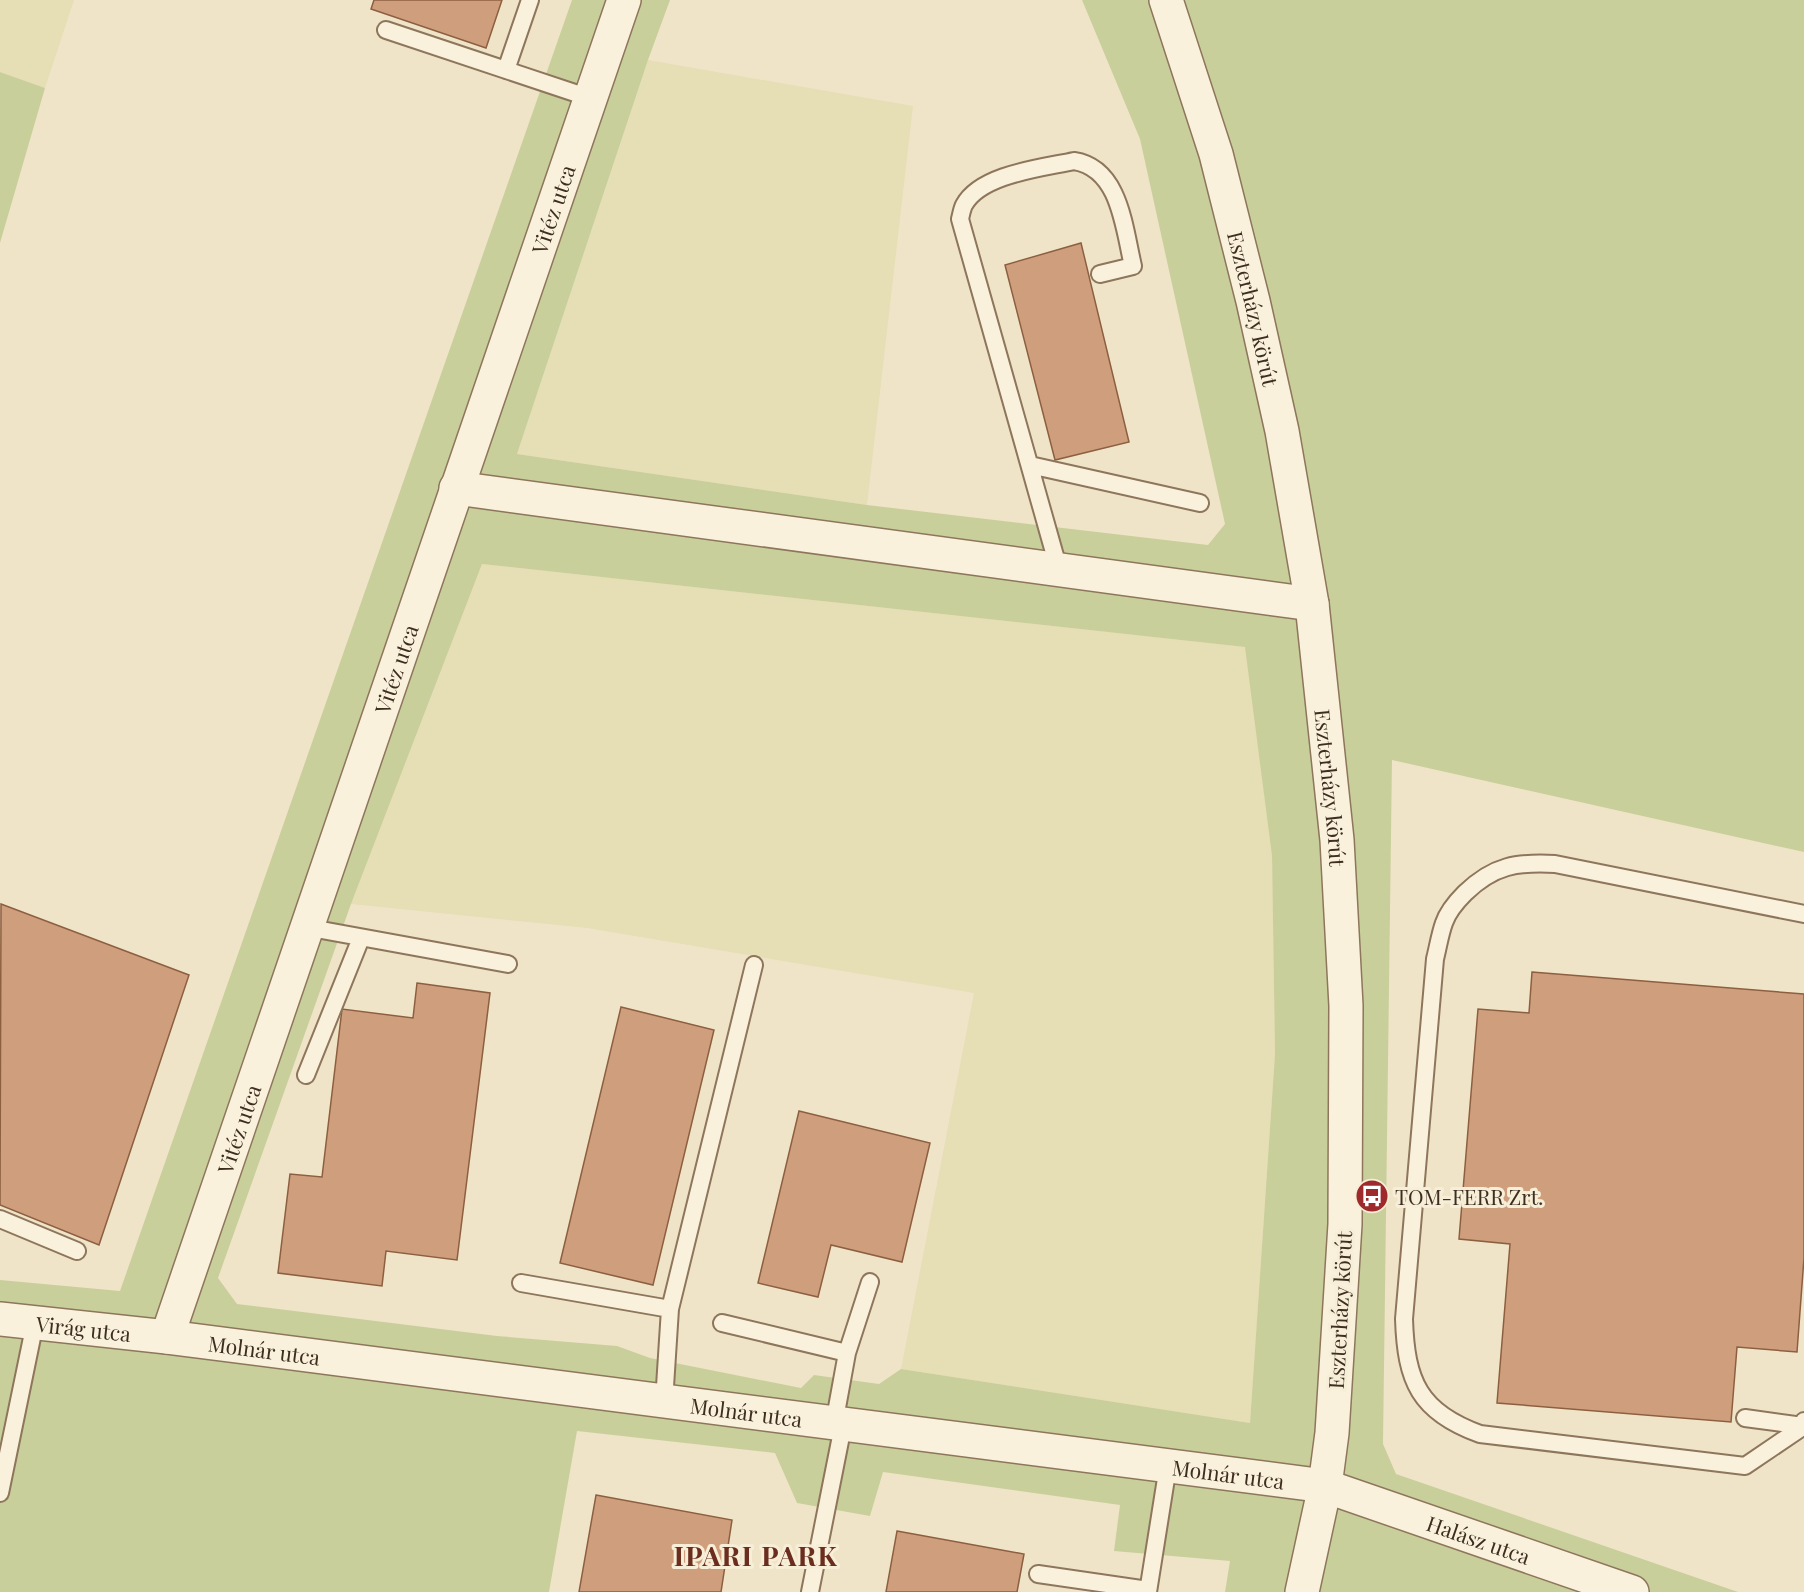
<svg xmlns="http://www.w3.org/2000/svg" width="1804" height="1592" viewBox="0 0 1804 1592" font-family="'Playfair Display',serif">
  <style>
    .farmland { fill: #e6deb5 }
    .green { fill: #c9cf9b; fill-rule: evenodd }
    .building { fill: #cf9f7d; stroke: #8d5f41; stroke-width: 1.5 }
    .lines { fill: none; stroke-linecap: round; stroke-linejoin: round }
    .service-casing { stroke: #8d765c; stroke-width: 20 }
    .minor-casing { stroke: #8d765c; stroke-width: 36 }
    .tertiary-casing { stroke: #8d765c; stroke-width: 36 }
    .service { stroke: #faf1dc; stroke-width: 16 }
    .minor { stroke: #faf1dc; stroke-width: 33 }
    .tertiary { stroke: #faf1dc; stroke-width: 33 }
    .labels { text-anchor: middle; dominant-baseline: central; stroke-width: 6; stroke-linejoin: round; paint-order: stroke }
    .street-label { font-size: 21px; fill: #3d2e20; stroke: #f7eed8 }
    .poi-label { font-size: 21px; fill: #3d2e20; stroke: #f7eed8; text-anchor: start }
    .district-label { font-size: 27px; font-weight: bold; letter-spacing: 1.5px; fill: #6b2e1e; stroke: #f7eed8 }
  </style>
  <rect width="100%" height="100%" fill="#f0e4c8"/>
  <!-- farmland -->
  <path class="farmland" d="M0,0H74L45,88L0,72Z
    M648,60L913,106L867,505L517,454Z
    M482,564L1246,647L1272,856L1275,1054L1250,1423L901,1369L974,993L587,928L351,904Z"/>
  <!-- green -->
  <path class="green" d="M572,0H670L648,60L517,454L867,505L1208,545L1225,524L1140,139L1082,0H1804V852L1392,760L1383,1444L1396,1474L1738,1592H1225L1230,1561L1114,1551L1120,1505L883,1472L870,1516L797,1503L775,1453L577,1431L549,1592H0V1280L120,1291ZM482,564L1245,647L1272,856L1275,1054L1250,1423L901,1369L879,1384L814,1375L801,1388L650,1358L617,1346L497,1336L237,1304L218,1278L351,904Z
    M0,72L45,88L0,243Z"/>
  <!-- building -->
  <path class="building" d="M374,0H502L486,48L371,9Z
    M1081,243L1129,442L1055,460L1005,265Z
    M1,904L189,975L99,1245L0,1205Z
    M1532,972L1804,994V1258L1797,1352L1737,1347L1731,1422L1497,1403L1510,1244L1459,1239L1478,1009L1529,1013Z
    M417,983L490,993L457,1260L386,1251L382,1286L278,1273L290,1174L322,1177L342,1009L413,1018Z
    M621,1007L714,1030L653,1285L560,1263Z
    M799,1111L930,1143L902,1262L831,1245L818,1297L758,1283Z
    M596,1495L732,1520L721,1592H579Z
    M897,1531L1024,1554L1017,1592H886Z"/>
  <g class="lines">
    <!-- service casing -->
    <g class="service-casing">
      <path id="service" d="M386,30L590,98
        M506,70L530,0
        M1030,465L1200,503
        M1059,570L960,219C961,215 962,209 964,205C981,174 1042,168 1074,161C1120,168 1124,228 1133,266L1100,274
        M1804,914L1555,864C1517,862 1494,865 1465,893C1457,901 1448,911 1444,923C1440,934 1438,947 1435,959L1404,1319C1406,1381 1419,1412 1480,1434L1745,1466L1804,1426
        M305,927L508,964
        M306,1075L361,938
        M0,1219L77,1251
        M521,1283L670,1309
        M722,1323L847,1353
        M664,1402L670,1309L754,965
        M1745,1418L1804,1426V1421
        M834,1424L847,1353L870,1282
        M0,1493L35,1323
        M1038,1574L1148,1590
        M810,1592L843,1426
        M1148,1592L1168,1466"/>
    </g>
    <!-- minor casing -->
    <g class="minor-casing">
      <g id="minor">
        <path d="M456,488L1312,604"/>
        <path id="s1" d="M0,1319L167,1337L1325,1486L1632,1592"/>
        <path id="s2" d="M167,1337L624,0"/>
      </g>
    </g>
    <!-- tertiary casing -->
    <g class="tertiary-casing">
      <g id="tertiary">
        <path id="s3" d="M1166,0L1216,154L1253,301L1282,431L1312,604L1337,840L1346,1006L1345,1224L1332,1433L1325,1486L1302,1592"/>
      </g>
    </g>
    <!-- service -->
    <use href="#service" class="service"/>
    <!-- minor -->
    <use href="#minor" class="minor"/>
    <!-- tertiary -->
    <use href="#tertiary" class="tertiary"/>
  </g>
  <!-- icons -->
  <defs>
    <g id="bus-disc" transform="scale(1.725)"><circle r="9.5" fill="#9e2a2b" stroke="#f7eed8"/><path d="M-5-6H5V4H4V6H2V4H-2V6H-4V4H-5ZM-3.5-4V0h7V-4ZM-3.5 1.2v1.5H-2V1.2ZM2 1.2v1.5H3.5V1.2Z" fill="#fff"/></g>
  </defs>
  <g fill-rule="evenodd">
    <use href="#bus-disc" x="1372" y="1196"/>
  </g>
  <g class="labels">
    <!-- street labels -->
    <g class="street-label">
      <text stroke="none"><textPath href="#s2" startOffset="1192">Vitéz utca</textPath></text>
      <text stroke="none"><textPath href="#s3" startOffset="321">Eszterházy körút</textPath></text>
      <text stroke="none"><textPath href="#s2" startOffset="706">Vitéz utca</textPath></text>
      <text stroke="none"><textPath href="#s3" startOffset="807">Eszterházy körút</textPath></text>
      <text stroke="none"><textPath href="#s2" startOffset="220">Vitéz utca</textPath></text>
      <text transform="translate(1339 1310) rotate(-87)">Eszterházy körút</text>
      <text stroke="none"><textPath href="#s1" startOffset="84">Virág utca</textPath></text>
      <text stroke="none"><textPath href="#s1" startOffset="266">Molnár utca</textPath></text>
      <text stroke="none"><textPath href="#s1" startOffset="752">Molnár utca</textPath></text>
      <text stroke="none"><textPath href="#s1" startOffset="1238">Molnár utca</textPath></text>
      <text stroke="none"><textPath href="#s1" startOffset="1498">Halász utca</textPath></text>
    </g>
    <!-- poi labels -->
    <g class="poi-label">
      <text x="1395" y="1196">TOM-FERR Zrt.</text>
    </g>
    <!-- district labels -->
    <g class="district-label">
      <text x="756" y="1555">IPARI PARK</text>
    </g>
  </g>
</svg>
